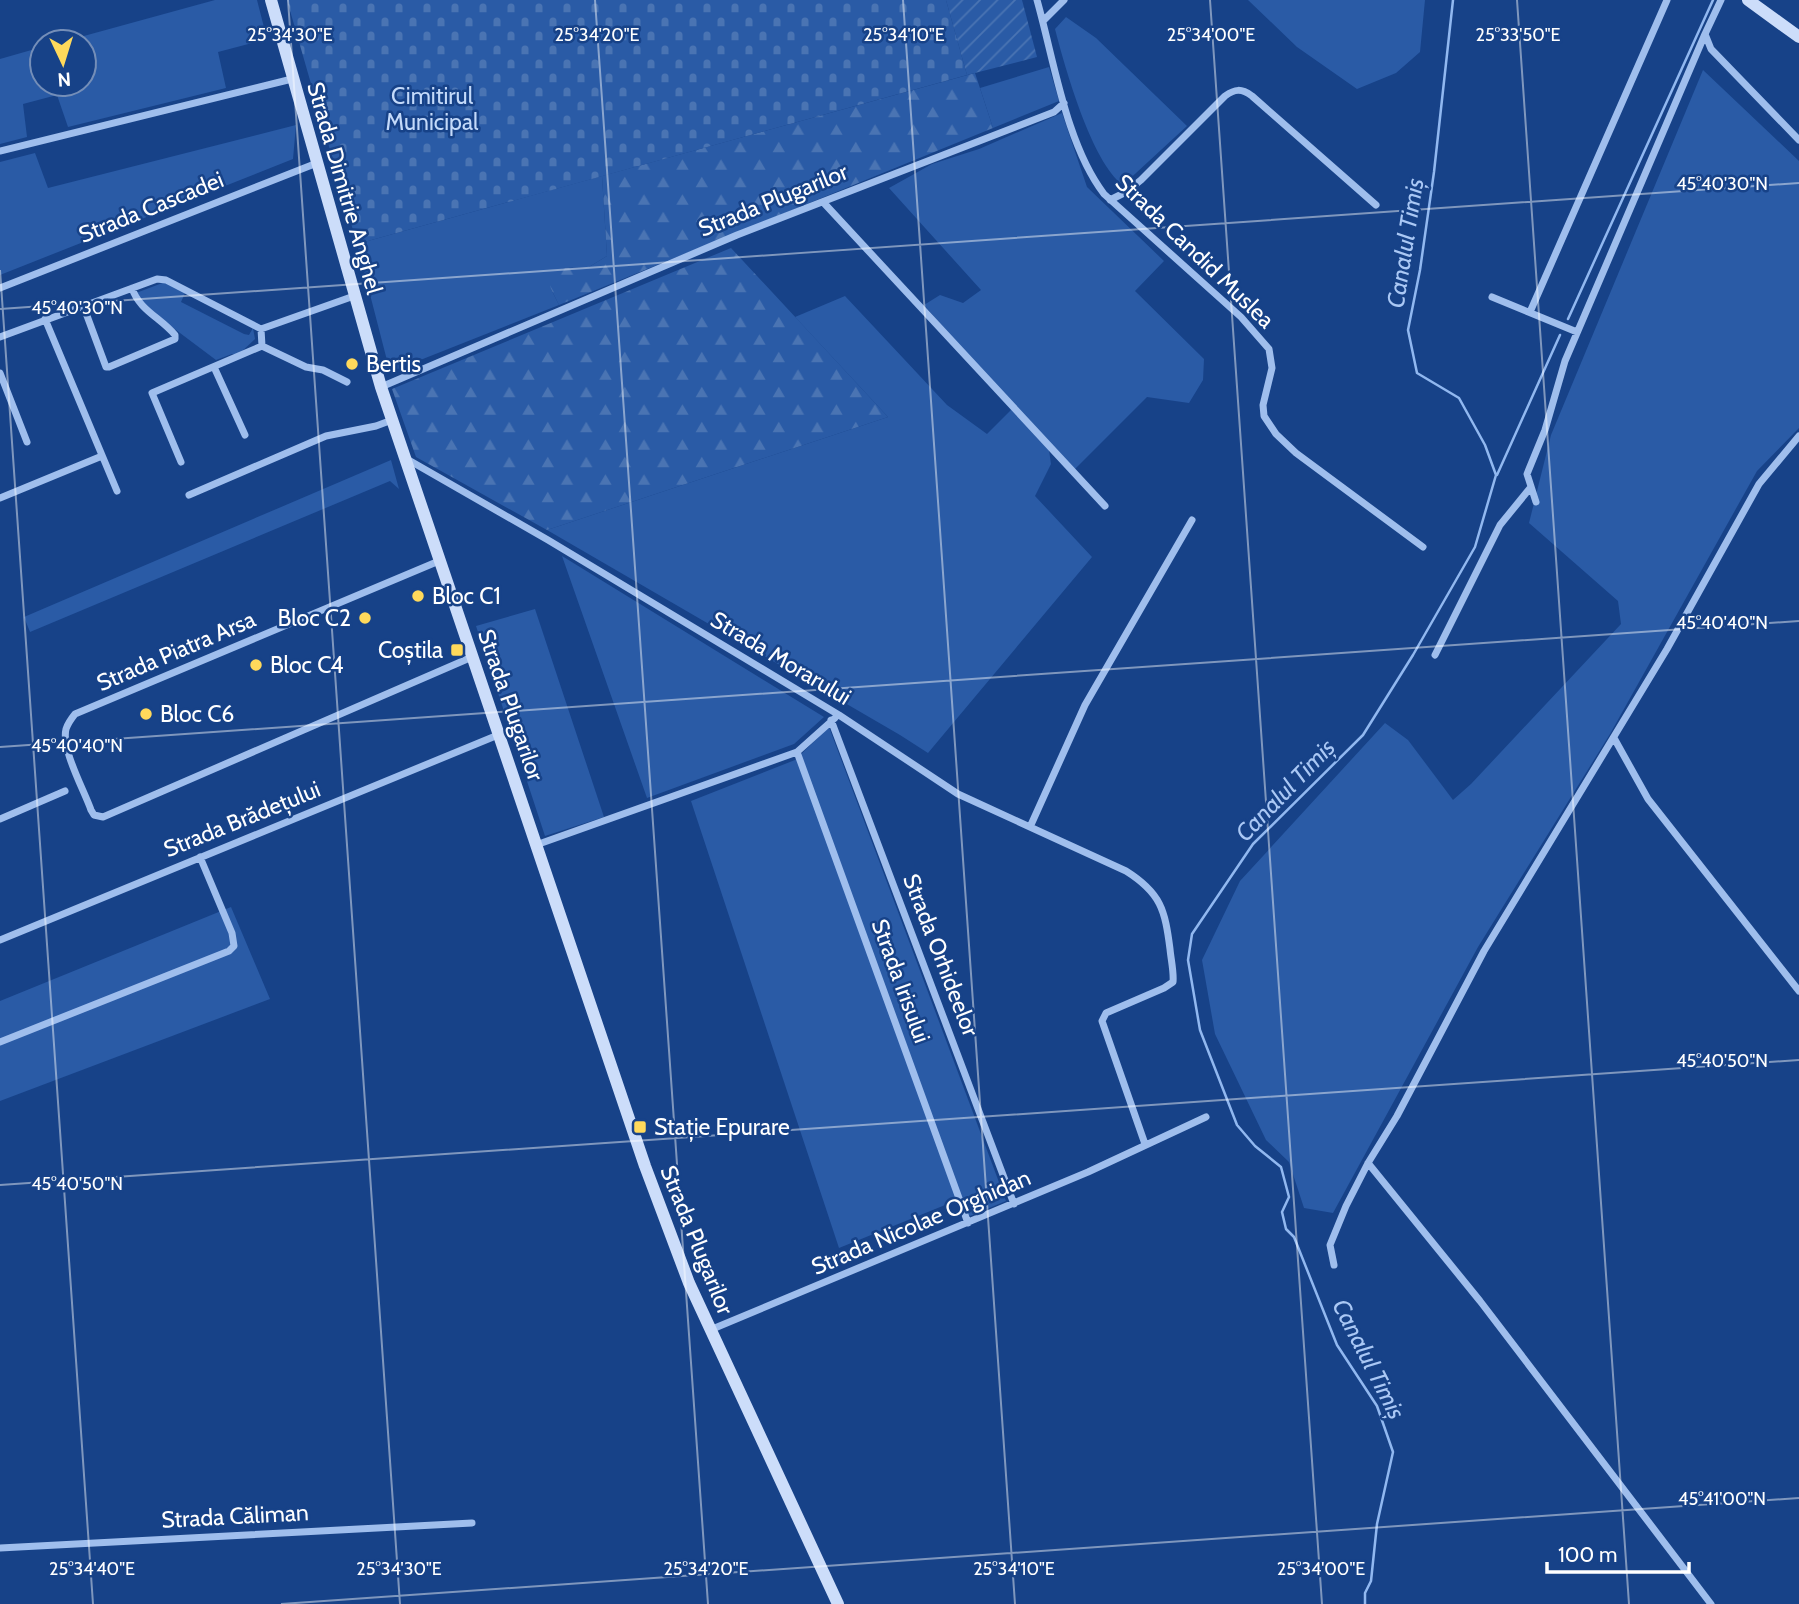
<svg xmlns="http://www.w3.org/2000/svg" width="1799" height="1604" viewBox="0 0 1799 1604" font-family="Cabin,sans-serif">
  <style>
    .green { fill: #2a5ba6 }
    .forest { fill: url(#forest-firs) }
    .cemetery { fill: url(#cemetery-stones) }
    .garden { fill: url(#garden-furrows) }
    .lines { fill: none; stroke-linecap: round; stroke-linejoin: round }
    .stream { stroke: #91b8f0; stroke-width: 2.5 }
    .street { stroke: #9fbeed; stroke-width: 7 }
    .secondary { stroke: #ccddfa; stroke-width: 12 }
    .ticks { fill: none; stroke: #fff; stroke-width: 2; stroke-opacity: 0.45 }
    .poi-dot { fill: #ffd95b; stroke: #174288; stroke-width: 2.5 }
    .labels { text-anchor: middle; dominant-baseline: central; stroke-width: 5; stroke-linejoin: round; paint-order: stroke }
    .park-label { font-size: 23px; fill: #c4dafa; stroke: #174288 }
    .street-label { font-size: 23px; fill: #fff; stroke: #174288 }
    .poi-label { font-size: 23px; fill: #fff; stroke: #174288; text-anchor: start }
    .water-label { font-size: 24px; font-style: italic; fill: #aac8f5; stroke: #174288 }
    .ticks-label { font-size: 18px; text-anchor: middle; fill: #fff; stroke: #174288; stroke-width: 5; stroke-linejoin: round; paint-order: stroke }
  </style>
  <defs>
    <pattern id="forest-firs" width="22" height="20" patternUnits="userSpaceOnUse" patternTransform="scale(1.75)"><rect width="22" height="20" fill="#2a5ba6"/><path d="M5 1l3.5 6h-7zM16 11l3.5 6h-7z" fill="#4a74b3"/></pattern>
    <pattern id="cemetery-stones" width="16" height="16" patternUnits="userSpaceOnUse" patternTransform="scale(1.75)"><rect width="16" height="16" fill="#2a5ba6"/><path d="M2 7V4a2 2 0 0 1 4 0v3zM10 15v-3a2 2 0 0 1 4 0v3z" fill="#4a74b3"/></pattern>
    <pattern id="garden-furrows" width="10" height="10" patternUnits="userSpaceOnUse" patternTransform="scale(1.75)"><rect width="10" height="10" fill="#2a5ba6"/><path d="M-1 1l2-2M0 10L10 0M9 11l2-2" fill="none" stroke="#4a74b3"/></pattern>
  </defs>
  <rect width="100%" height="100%" fill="#174288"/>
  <!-- green -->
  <path class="green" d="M215,0H257L267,39L218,52L226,88L68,127L57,95L23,104L27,137L0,144V59L42,47V84H84V42H62Z
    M1248,0H1425L1420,52L1396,73L1357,89L1297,47Z
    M1066,17L1096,38L1187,126L1123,185C1092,163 1065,68 1055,29Z
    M1049,67L1059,101L993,128L980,88Z
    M1703,70L1799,161V428L1757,471L1610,734L1478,947L1333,1213L1304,1208L1289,1162L1266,1140L1215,1034L1202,960L1240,881L1385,723L1408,740L1453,800L1471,784L1621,624L1618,601L1529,523L1551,435Z
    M1062,113L1087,187L1164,261L1135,291L1204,359L1203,380L1189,403L1147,397L1073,471L1049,450L1051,464L1035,496L1092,557L928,753L900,735L547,530L888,417L795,317L845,296L947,405L987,434L1013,408L924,305L940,295L963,303L981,290L889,188L932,164L979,149Z
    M296,125L293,159L0,275V162L35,153L48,188Z
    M602,176L607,256L589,267L563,268L551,289L559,305L390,372L357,244Z
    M165,282L185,293L181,302L244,334L249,335L253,328L255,339L238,355L232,354L216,360L148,309L136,293Z
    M391,460L399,489L390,481L30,632L24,617Z
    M562,556L824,717L794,744L647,798Z
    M535,609L604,817L545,836L476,626Z
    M829,727L1006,1201L970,1216L955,1201L839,1248L691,801L795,760Z
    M231,907L270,999L0,1101V1001Z"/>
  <!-- forest -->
  <path class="forest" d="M975,73L993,128L559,305L551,289L548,275L563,268L589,267L607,256L602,176Z
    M731,248L888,417L547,530L416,457L392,389Z"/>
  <!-- cemetery -->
  <path class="cemetery" d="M287,0H946L967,75L357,244Z"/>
  <!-- garden -->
  <path class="garden" d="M946,0H1022L1037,57L967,75Z"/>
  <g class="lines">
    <!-- stream -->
    <path class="stream" d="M1568,319L1713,0
      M1497,475L1560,335
      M1365,1604V1593L1371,1581L1377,1524L1393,1452L1377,1406L1337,1345L1294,1237L1286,1229L1282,1212L1289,1197L1281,1167L1255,1146L1237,1125L1200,1030L1188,960L1192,934L1253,844L1363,735L1413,655L1475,547L1496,475L1485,445L1459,398L1417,373L1408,330L1420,270L1434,172L1453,0"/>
    <!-- street -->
    <path class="street" d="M1037,0C1054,60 1066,144 1104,194L1241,317L1269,349L1272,368L1263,405L1264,416L1276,434L1296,453L1423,547
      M1721,0L1705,34L1711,49L1799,140
      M1043,21L1064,0
      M0,151L292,79
      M1110,200L1126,192L1141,180L1225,96C1235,89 1241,88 1252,96L1376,205
      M823,202L1105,506
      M0,288L317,163
      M1492,297L1577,332
      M83,305L106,367H109L175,339V335C161,318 139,310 132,288
      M1530,312L1667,0
      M45,319L117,491
      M261,329L262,346L306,367L323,370L347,382
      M0,337L157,279L166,280L261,329L354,296
      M214,367L245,435
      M0,373L27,442
      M381,387L737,235L1054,112L1064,103
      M405,458L548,540L839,715L958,794L1126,871C1161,893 1165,910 1170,949C1171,960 1174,972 1173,982L1164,988L1106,1013L1102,1021L1145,1144
      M181,462L152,393L262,346
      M189,495L326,436L376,426L392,420
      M0,498L102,456
      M1536,502L1527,474L1545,430L1565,361L1705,34
      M439,561L75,714C71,719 68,723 66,729C61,749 84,790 91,810L94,815L103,817L472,657
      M1435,655L1500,525L1531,487
      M831,720L1014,1204
      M1614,738L1648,799L1799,991
      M797,752L968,1223
      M0,819L65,791
      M1030,827L1085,705L1192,520
      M536,845L797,752L835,718
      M0,940L498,735
      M0,1042L229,951L234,946L232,933L200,857
      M1368,1163L1480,1301L1711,1604
      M1334,1265L1330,1245L1346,1206L1368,1163L1397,1116L1484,951L1667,649L1759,484L1799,436
      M710,1330L1088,1172L1206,1117
      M0,1548L472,1523"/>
    <!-- secondary -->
    <path class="secondary" d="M271,0L381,387L645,1166L689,1283L838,1604
      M1748,0L1799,37"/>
  </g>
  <!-- ticks -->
  <path class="ticks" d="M288,0L400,1604M595,0L708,1604M903,0L1015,1604M1210,0L1322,1604M1517,0L1629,1604M0,270L93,1604M0,309L1799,183M0,747L1799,621M0,1185L1799,1060M281,1604L1799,1498"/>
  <!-- markers -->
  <g class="poi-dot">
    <circle cx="352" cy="364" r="7"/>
    <circle cx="418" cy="596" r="7"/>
    <circle cx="365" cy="618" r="7"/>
    <rect x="450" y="643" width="14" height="14" rx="3.5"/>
    <circle cx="256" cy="665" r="7"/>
    <circle cx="146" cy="714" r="7"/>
    <rect x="633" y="1120" width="14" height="14" rx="3.5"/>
  </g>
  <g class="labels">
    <!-- park labels -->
    <g class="park-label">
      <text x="432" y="96">Cimitirul<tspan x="432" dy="26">Municipal</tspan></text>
    </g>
    <!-- street labels -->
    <g class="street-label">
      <text transform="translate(345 188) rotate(74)">Strada Dimitrie Anghel</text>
      <text transform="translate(773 200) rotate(-22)">Strada Plugarilor</text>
      <text transform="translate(151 207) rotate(-22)">Strada Cascadei</text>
      <text transform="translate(1195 251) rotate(44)">Strada Candid Muslea</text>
      <text transform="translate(176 651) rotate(-23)">Strada Piatra Arsa</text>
      <text transform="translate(781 658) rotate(31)">Strada Morarului</text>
      <text transform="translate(511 705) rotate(71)">Strada Plugarilor</text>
      <text transform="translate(242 819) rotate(-22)">Strada Brădețului</text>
      <text transform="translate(941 955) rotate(69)">Strada Orhideelor</text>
      <text transform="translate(901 981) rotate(70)">Strada Irisului</text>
      <text transform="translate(921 1222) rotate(-23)">Strada Nicolae Orghidan</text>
      <text transform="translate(697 1240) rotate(68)">Strada Plugarilor</text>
      <text transform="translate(235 1516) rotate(-3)">Strada Căliman</text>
    </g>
    <!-- poi labels -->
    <g class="poi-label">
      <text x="366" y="364">Bertis</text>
      <text x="432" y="596">Bloc C1</text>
      <text x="351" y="618" text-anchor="end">Bloc C2</text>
      <text x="443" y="650" text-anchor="end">Coștila</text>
      <text x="270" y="665">Bloc C4</text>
      <text x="160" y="714">Bloc C6</text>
      <text x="654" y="1127">Stație Epurare</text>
    </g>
    <!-- water labels -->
    <g class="water-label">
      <text transform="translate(1405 243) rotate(-81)">Canalul Timiș</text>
      <text transform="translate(1285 790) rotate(-46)">Canalul Timiș</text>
      <text transform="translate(1369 1359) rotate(63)">Canalul Timiș</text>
    </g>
  </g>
  <g class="ticks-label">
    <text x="290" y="41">25°34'30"E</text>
    <text x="597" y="41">25°34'20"E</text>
    <text x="904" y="41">25°34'10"E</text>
    <text x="1211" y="41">25°34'00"E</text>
    <text x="1518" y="41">25°33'50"E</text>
    <text x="1722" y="190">45°40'30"N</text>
    <text x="77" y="314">45°40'30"N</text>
    <text x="1722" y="629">45°40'40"N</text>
    <text x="77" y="752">45°40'40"N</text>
    <text x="1722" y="1067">45°40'50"N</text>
    <text x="77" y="1190">45°40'50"N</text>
    <text x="1722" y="1505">45°41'00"N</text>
    <text x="92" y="1575">25°34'40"E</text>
    <text x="399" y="1575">25°34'30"E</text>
    <text x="706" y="1575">25°34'20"E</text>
    <text x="1014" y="1575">25°34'10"E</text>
    <text x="1321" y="1575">25°34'00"E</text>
  </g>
  <!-- north arrow -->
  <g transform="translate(63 63) rotate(176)"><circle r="33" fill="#174288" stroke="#748eb8" stroke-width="2"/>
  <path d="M0-5L12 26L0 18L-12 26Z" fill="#ffd95b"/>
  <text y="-10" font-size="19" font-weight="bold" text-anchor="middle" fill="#ffffff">N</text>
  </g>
  <!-- scale -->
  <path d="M1547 1562v10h142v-10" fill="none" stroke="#ffffff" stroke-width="3.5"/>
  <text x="1558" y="1562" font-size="21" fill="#ffffff" stroke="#174288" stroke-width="5" paint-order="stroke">100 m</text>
</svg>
